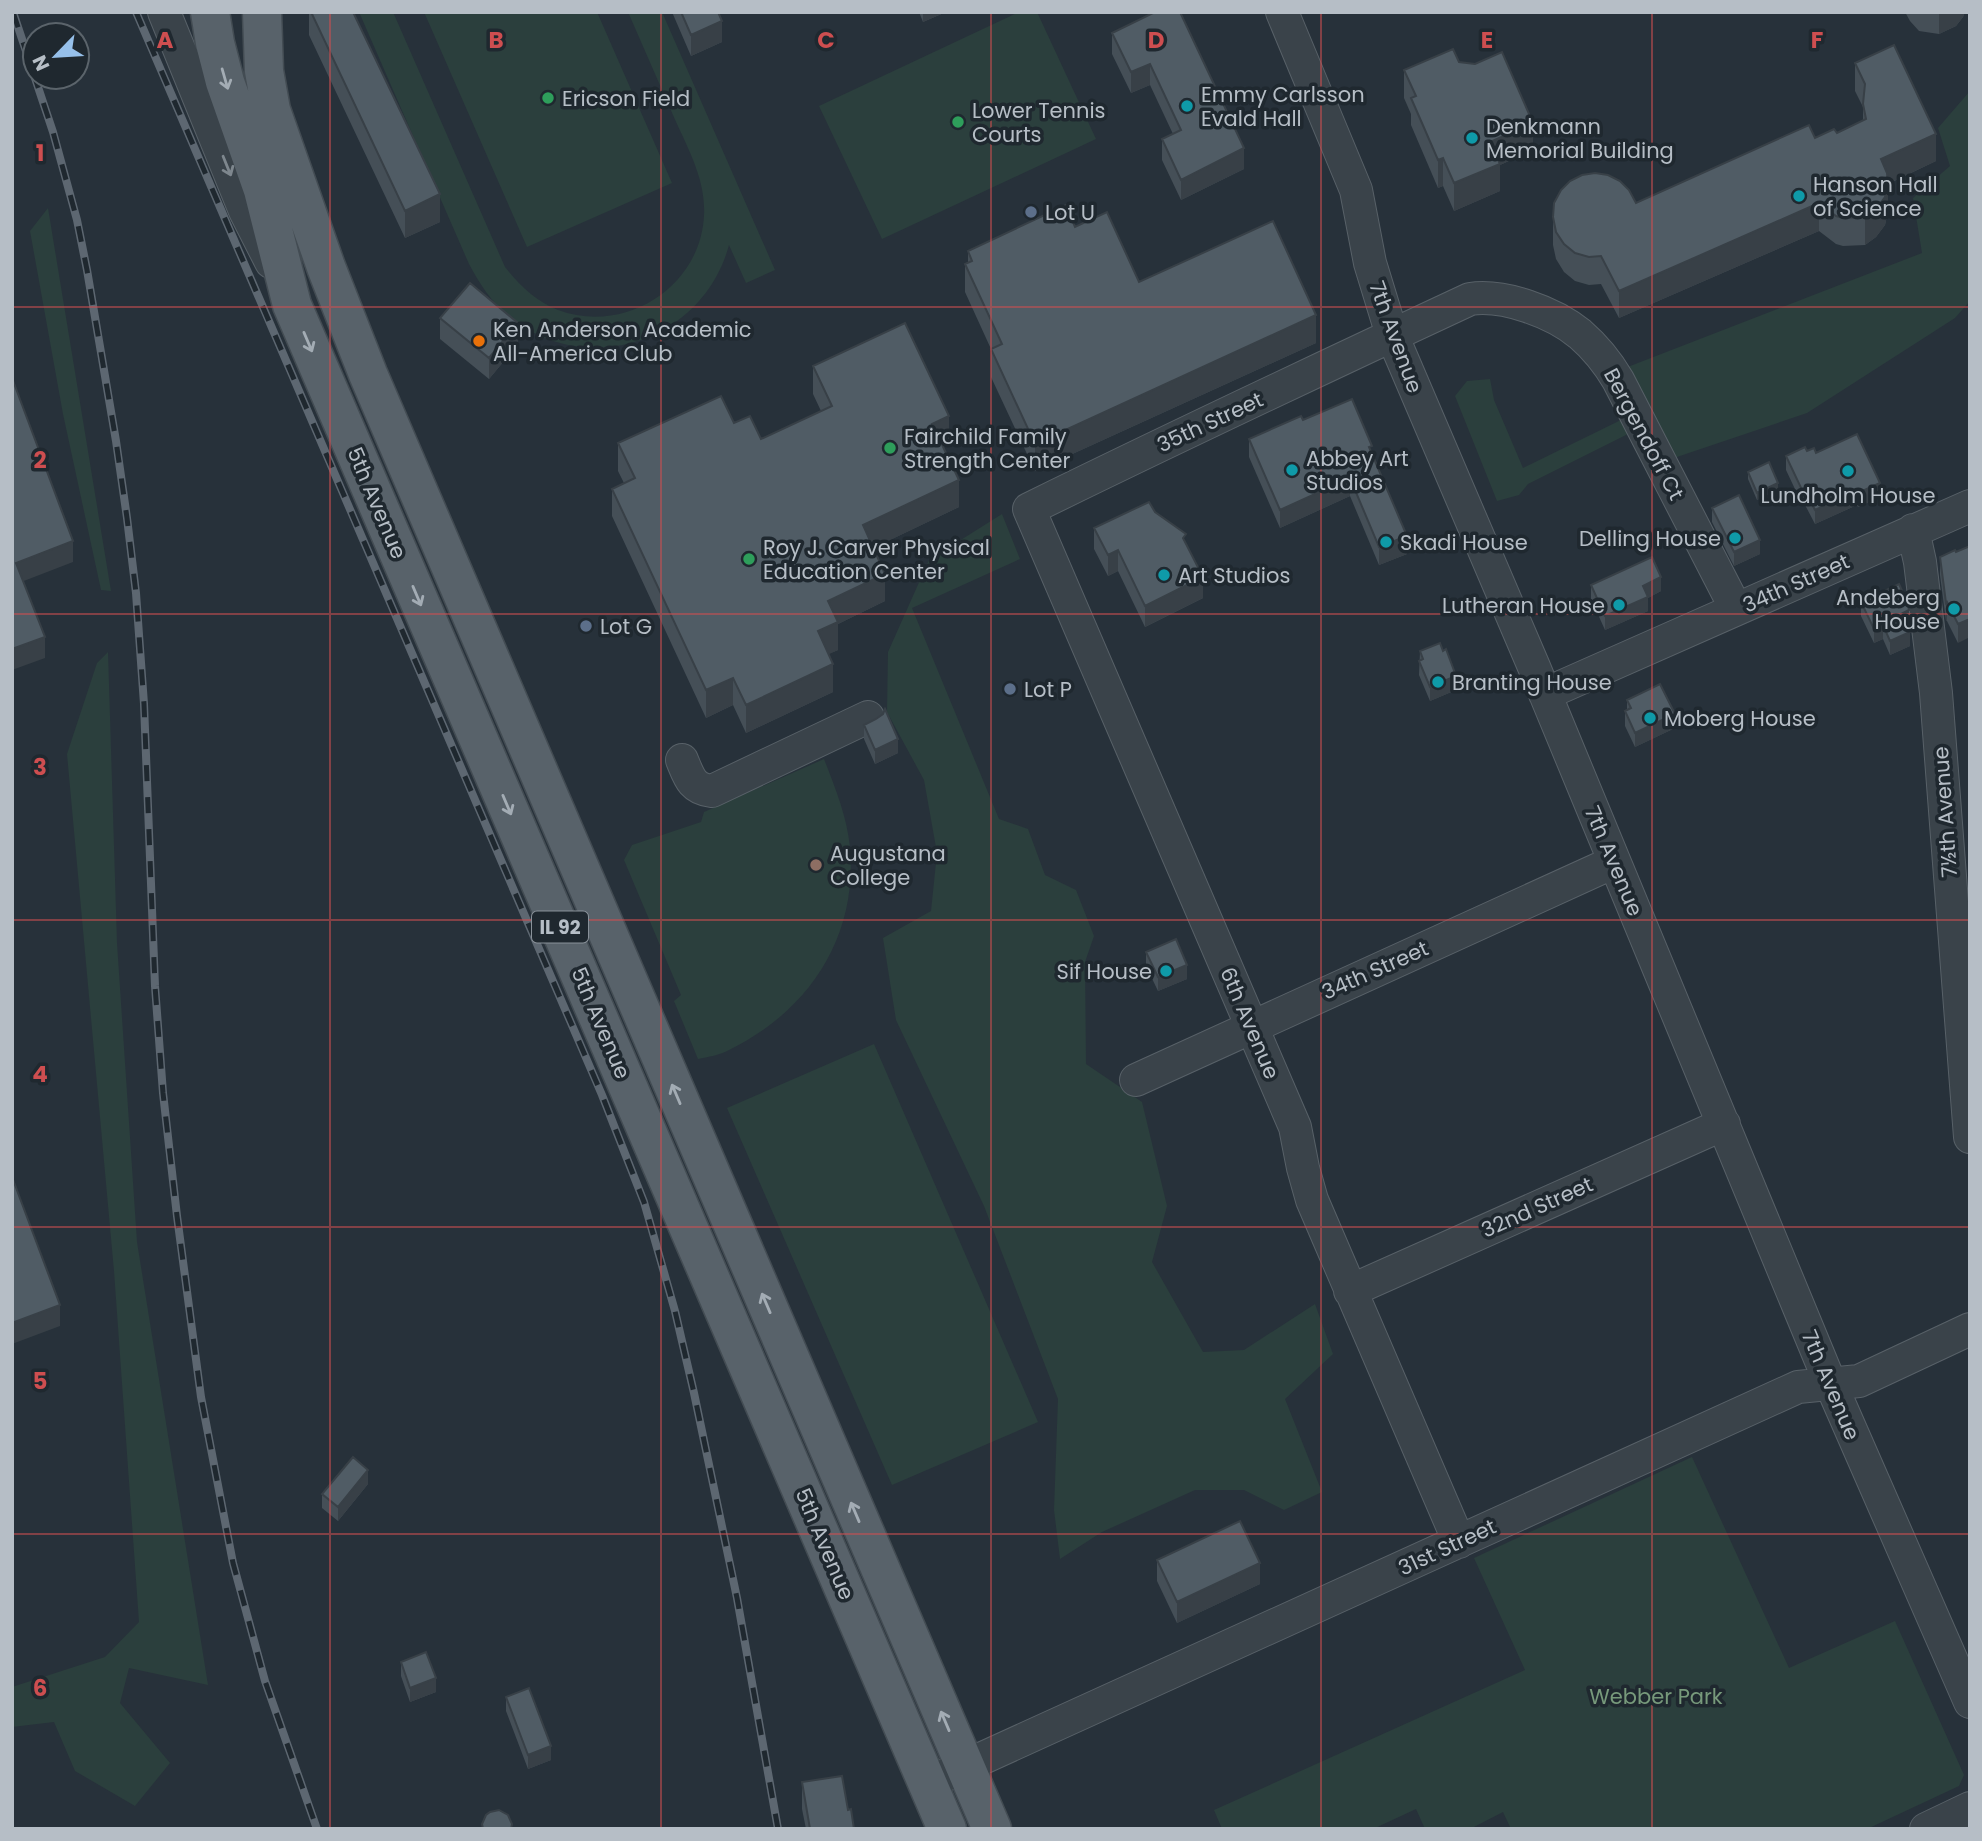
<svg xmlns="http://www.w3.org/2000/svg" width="1982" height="1841" viewBox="0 0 1982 1841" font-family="Poppins,sans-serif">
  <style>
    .green { fill: #2b3f3d }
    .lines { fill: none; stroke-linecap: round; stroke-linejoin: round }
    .minor-casing { stroke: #586168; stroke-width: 34 }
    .major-casing { stroke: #434c53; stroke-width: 41 }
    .minor { stroke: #3a434a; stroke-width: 32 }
    .major { stroke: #58626a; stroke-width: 38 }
    .rail-casing { stroke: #5d6771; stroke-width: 8 }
    .rail { stroke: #1f282f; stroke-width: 5; stroke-dasharray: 16; stroke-linecap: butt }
    .wall { fill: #454f57 }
    .shaded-wall { fill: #384047 }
    .building { fill: #505c65; stroke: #384047; stroke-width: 2 }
    .oneway { stroke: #a3acb4 }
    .oneway2 { stroke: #7e878e }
    .grid { fill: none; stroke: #ce4e50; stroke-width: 2; stroke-opacity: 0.55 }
    .leisure-dot { fill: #2e9e5b; stroke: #1f282f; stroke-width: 2.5 }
    .culture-dot { fill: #0f9aa8; stroke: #1f282f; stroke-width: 2.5 }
    .service-dot { fill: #5c6f8a; stroke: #1f282f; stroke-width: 2.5 }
    .food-dot { fill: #e8710a; stroke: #1f282f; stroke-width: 2.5 }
    .education-dot { fill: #8d6e63; stroke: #1f282f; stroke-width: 2.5 }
    .labels { text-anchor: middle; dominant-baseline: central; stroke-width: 7; stroke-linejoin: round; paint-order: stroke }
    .shield { fill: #1f282f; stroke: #899199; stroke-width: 2 }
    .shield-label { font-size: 19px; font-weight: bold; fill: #b6bec6 }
    .poi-label { font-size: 21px; fill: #b6bec6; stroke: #1f282f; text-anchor: start }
    .street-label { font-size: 21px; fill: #b6bec6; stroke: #1f282f }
    .park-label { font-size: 21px; fill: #77997b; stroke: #1f282f }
    .grid-label { font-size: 23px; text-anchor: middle; font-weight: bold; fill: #ce4e50; stroke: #1f282f; stroke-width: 7; stroke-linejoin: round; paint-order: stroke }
  </style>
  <rect width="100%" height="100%" fill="#27313a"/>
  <!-- green -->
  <path class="green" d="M359,12H393L505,267C520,286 536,301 558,310C625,335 701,287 704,215C706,179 687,147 673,115C658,81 643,46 628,12H662L775,270L746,283L729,245C703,342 585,381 507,315C491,301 479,283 469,264Z
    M424,12H597L672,183L527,247Z
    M1019,12H1037L1096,139L882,239L819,106Z
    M1970,91V301L1955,318L1807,413L1671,459L1625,368L1922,253L1913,198L1950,166L1938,128Z
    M48,208L111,591L101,590L63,414L30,231Z
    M1490,379L1494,400L1523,468L1623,419L1630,433L1528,484L1519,495L1497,501L1455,396L1467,381Z
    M1002,514L1020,559L912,608L999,819L1028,829L1045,875L1076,890L1094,936L1085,962L1086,1064L1142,1102L1167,1206L1152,1262L1203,1352L1244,1350L1315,1304L1333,1354L1285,1399L1322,1492L1284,1510L1244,1490H1195L1102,1532L1060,1559L1054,1510L1058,1399L984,1206L896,1020L883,938L931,911L937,853L924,780L887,712L888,652L929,560Z
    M108,652L117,943L137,1242L208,1685L129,1668L120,1703L170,1763L135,1806L75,1771L54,1722L12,1727V1687L105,1657L139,1622L114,1271L67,754L97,663Z
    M824,759C835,787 847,817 850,847C858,937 809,1011 729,1050C720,1055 708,1057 698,1059L674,1001L681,995L624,860L632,845L701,822L704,812Z
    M874,1044L1038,1422L892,1485L727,1108Z
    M1692,1457L1789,1668L1895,1621L1964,1775L1959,1786L1867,1829H1511L1503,1812L1470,1829H1425L1416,1809L1373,1829H1222L1214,1810L1525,1670L1474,1558Z"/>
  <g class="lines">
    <!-- minor casing -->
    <g class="minor-casing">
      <path id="minor" d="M164,12L245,211L271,262
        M1282,12L1356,190L1370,263L1392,335L1534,667L1826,1373L1970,1702
        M1913,530L1920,562L1936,693L1970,1137
        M1545,694L1970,506
        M682,760C689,777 692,789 712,791L868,717
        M1136,1080L1614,862
        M1350,1291L1724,1124
        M1459,1542L1312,1200L1303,1168L1295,1127L1029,509C1176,437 1322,368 1470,299C1504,294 1553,312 1580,334C1595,347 1608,363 1618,380L1736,609
        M928,1783L1798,1387L1859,1381L1970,1329
        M1926,1829L1970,1808"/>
    </g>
    <!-- major casing -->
    <g class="major-casing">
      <path id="major" d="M210,12L215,43L225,82L263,190L292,305L947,1829
        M262,12L264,71L271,110L326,267L368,374L992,1829"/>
    </g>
    <!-- minor -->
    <use href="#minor" class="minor"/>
    <!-- major -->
    <use href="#major" class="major"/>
    <!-- rail casing -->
    <g class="rail-casing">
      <path id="rail" d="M13,12L53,132L77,220L87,270L116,441L127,518L136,593L144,704L155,986L163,1093L177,1216L201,1397L233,1563L265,1681L317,1829
        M136,12L602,1095L644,1202L675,1311L694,1393L737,1598L778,1829"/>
    </g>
    <!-- rail -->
    <use href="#rail" class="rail"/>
  </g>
  <!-- wall -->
  <path class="wall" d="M309,12H353L440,222L405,238L309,35Z
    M672,12H718L722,42L691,56Z
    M919,12H946L923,22Z
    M1155,12L1244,169L1181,200L1162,160V139L1173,134L1150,85L1131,93L1112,54V33Z
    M1905,12H1965L1963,17L1956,26L1939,34L1919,31L1910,21Z
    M1459,62L1533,150L1500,165V191L1454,211L1443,186L1438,188L1411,125V114L1404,98V70Z
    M1855,63L1936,161L1888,184V212L1885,225L1876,237L1865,245L1843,246L1836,244L1819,231L1619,318L1601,284L1589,285L1575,281L1564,272L1556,259L1553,245V217L1636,203L1815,138L1837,133L1863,121V107L1855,91Z
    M1075,227L1139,282L1316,343L1035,471L991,377V349L965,292V264L968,263V251Z
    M440,318L518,344L489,379L440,339Z
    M813,366L949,444L943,447L959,507L873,548L885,601L838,624V650L828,654L833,692L746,733L733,705L706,718L612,516V489L624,483L618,471V443L761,439L821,411L813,394Z
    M1303,420L1372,453L1407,554L1379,565L1350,496L1280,528L1249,457V439Z
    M1807,451L1816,453L1880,497L1858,507L1857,505L1815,524L1804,503L1802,504L1786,470V456Z
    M1748,472L1778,490L1757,500L1748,479Z
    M1712,508L1760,554L1734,566L1712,522Z
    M1155,512L1186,544L1203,598L1145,627L1118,571L1108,576L1094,549V528Z
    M1970,546L1958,643L1947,621H1946L1940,575V557L1956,552Z
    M1591,585L1661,591L1648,598V611L1605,630L1591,599Z
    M1861,602L1909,624L1907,626L1910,646L1890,655L1883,639L1874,643L1861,616Z
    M1420,651L1456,690L1430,701L1419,675Z
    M1627,700L1675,728L1635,747L1625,726V711L1627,710Z
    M876,719L898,753L875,764L864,739V725Z
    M1146,952L1187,979L1158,991L1146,966Z
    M368,1484L338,1521L322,1508V1494Z
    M1157,1560L1260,1584L1177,1623L1157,1581Z
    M401,1662L436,1692L410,1702L401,1676Z
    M506,1697L551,1760L528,1769L506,1711Z
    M802,1782L848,1810L854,1829H806L802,1809Z"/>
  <!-- shaded-wall -->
  <path class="shaded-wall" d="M923,12H946L923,22Z
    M1939,12H1965L1963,17L1956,26L1939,34Z
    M722,21V42L691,56V35Z
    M1150,64V85L1131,93V72Z
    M1533,123V150L1500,165V191L1454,211V183L1490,142Z
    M1936,134V161L1881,187V159Z
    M1244,148V169L1181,200V180Z
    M1443,158V186L1438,188V160Z
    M1888,184V212L1885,225L1876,237L1865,245V217Z
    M440,194V222L405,238V211Z
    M1819,203V231L1619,318V291Z
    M1316,315V343L1035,471V444Z
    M518,323V344L489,379V358Z
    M949,416V444L932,452V424Z
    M1350,478V496L1280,528V510Z
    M959,480V507L863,553V525Z
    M1778,483V490L1757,500V493Z
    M1880,483V497L1858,507V493Z
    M1804,489V503L1802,504V490Z
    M1857,491V505L1815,524V510Z
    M1407,536V554L1379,565V547Z
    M1760,540V554L1734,566V552Z
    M73,541V562L16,584V563Z
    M1118,550V571L1108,576V555Z
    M885,574V601L838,624V650L818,659V631L828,601Z
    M1203,577V598L1145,627V606Z
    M1661,577V591L1648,598V611L1605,630V616L1643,586Z
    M1947,602V621H1946V603Z
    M1909,610V624L1901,628V614Z
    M1970,619V637L1958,643V624Z
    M1883,625V639L1874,643V629Z
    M1910,632V646L1890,655V641Z
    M45,637V658L12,670V649Z
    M833,664V692L746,733V705Z
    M1456,676V690L1430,701V687Z
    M733,678V705L706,718V690Z
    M1675,714V728L1635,747V733Z
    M898,739V753L875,764V750Z
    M1187,965V979L1158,991V977Z
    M60,1305V1326L12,1344V1323Z
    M368,1470V1484L338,1521V1507Z
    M1260,1563V1584L1177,1623V1602Z
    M436,1678V1692L410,1702V1688Z
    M551,1746V1760L528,1769V1755Z"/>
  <!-- building -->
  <path class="building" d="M311,12H353L440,194L405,211Z
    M681,12H718L722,21L691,35Z
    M1155,12H1180L1244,148L1181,180L1162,139L1181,130L1150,64L1131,72L1112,33Z
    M1894,45L1936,134L1881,159L1887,173L1888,184L1885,197L1876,209L1865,217L1843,218L1836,216L1819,203L1619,291L1601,256L1589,257L1575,253L1564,244L1556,232L1553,217L1554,203L1561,190L1570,181L1582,175L1595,173L1608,175L1620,181L1629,190L1636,203L1809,125L1815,138L1834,129L1837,133L1866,119L1863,104L1865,84L1855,63Z
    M1453,49L1459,62L1475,64L1502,52L1533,123L1490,142L1500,164L1454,183L1443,158L1438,160L1425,130L1411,98L1416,96L1404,70Z
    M1066,205L1075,227L1107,212L1139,282L1273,221L1316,315L1035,444L991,349L1002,344L965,264L972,261L968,251Z
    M470,283L518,323L489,358L440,318Z
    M905,323L949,416L932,424L959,480L863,525L885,574L828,601L838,622L818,631L833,664L746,705L733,678L706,690L612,489L635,478L618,443L721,396L734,423L750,416L761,439L832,406L813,366Z
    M12,378L73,541L16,563L45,637L12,649Z
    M1352,399L1372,446L1369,447L1407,536L1379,547L1350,478L1280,510L1249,439L1301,416L1303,420Z
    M1857,434L1880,483L1858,493L1857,491L1815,510L1804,489L1802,490L1786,456L1805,447L1807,451L1814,448L1816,453Z
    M1769,462L1778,483L1757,493L1748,472Z
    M1739,495L1760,540L1734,552L1712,508Z
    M1149,502L1155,512L1186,534L1183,538L1203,577L1145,606L1118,550L1108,555L1094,528Z
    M1970,546V619L1958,624L1947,602L1946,603L1940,557L1955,550L1956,552Z
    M1652,557L1661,577L1643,586L1648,597L1605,616L1591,585Z
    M1899,584L1908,604L1909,610L1901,614L1910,632L1890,641L1883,625L1874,629L1861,602Z
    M1440,643L1443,651L1446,649L1456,676L1430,687L1419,661L1423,659L1420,651Z
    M1660,684L1675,714L1635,733L1625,711L1631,708L1627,700Z
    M885,709L898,739L875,750L864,725L876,719L883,714Z
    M1176,939L1187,965L1158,977L1146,952Z
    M12,1177L60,1305L12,1323Z
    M353,1457L368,1470L338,1507L322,1494Z
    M1240,1521L1260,1563L1177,1602L1157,1560Z
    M426,1652L436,1678L410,1688L401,1662Z
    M529,1688L551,1746L528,1755L506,1697Z
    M842,1776L848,1810L851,1809L854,1829H810L802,1782Z
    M499,1810L508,1815L512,1824L511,1829H483L482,1824L486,1815L490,1812Z"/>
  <!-- one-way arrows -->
  <defs><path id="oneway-shaft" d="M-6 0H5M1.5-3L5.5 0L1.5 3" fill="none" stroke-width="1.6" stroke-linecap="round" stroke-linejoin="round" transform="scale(1.75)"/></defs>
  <g class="oneway">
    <use href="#oneway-shaft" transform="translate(225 79) rotate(74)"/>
    <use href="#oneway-shaft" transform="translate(308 342) rotate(67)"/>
    <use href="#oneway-shaft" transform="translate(417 596) rotate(67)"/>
    <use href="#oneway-shaft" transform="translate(507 805) rotate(67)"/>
    <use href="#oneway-shaft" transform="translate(676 1094) rotate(-113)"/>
    <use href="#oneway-shaft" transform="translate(766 1303) rotate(-113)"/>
    <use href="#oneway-shaft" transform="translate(855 1512) rotate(-113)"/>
    <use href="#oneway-shaft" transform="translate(945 1721) rotate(-113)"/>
  </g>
  <use class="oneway2" href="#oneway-shaft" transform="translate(227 166) rotate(68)"/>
  <!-- grid -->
  <path class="grid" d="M330,12V1829M661,12V1829M991,12V1829M1321,12V1829M1652,12V1829M12,307H1970M12,614H1970M12,920H1970M12,1227H1970M12,1534H1970"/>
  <!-- markers -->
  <g class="leisure-dot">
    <circle cx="548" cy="98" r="7"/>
    <circle cx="958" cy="122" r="7"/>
    <circle cx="890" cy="448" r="7"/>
    <circle cx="749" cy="559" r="7"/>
  </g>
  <g class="culture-dot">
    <circle cx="1187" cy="106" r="7"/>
    <circle cx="1472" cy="138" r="7"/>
    <circle cx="1799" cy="196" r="7"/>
    <circle cx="1292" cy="470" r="7"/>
    <circle cx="1848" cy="471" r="7"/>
    <circle cx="1735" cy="538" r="7"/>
    <circle cx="1386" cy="542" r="7"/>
    <circle cx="1164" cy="575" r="7"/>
    <circle cx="1619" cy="605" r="7"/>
    <circle cx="1954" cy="609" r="7"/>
    <circle cx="1438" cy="682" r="7"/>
    <circle cx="1650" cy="718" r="7"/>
    <circle cx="1166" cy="971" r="7"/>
  </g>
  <g class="service-dot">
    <circle cx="1031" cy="212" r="7"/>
    <circle cx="586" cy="626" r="7"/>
    <circle cx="1010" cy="689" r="7"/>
  </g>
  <circle class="food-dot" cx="479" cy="341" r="7"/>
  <circle class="education-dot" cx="816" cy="865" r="7"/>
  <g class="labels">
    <!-- shield labels -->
    <rect class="shield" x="532" y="911.5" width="56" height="31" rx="5"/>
    <g class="shield-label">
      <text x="560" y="927">IL 92</text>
    </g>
    <!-- poi labels -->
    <g class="poi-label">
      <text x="1201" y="94">Emmy Carlsson<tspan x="1201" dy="24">Evald Hall</tspan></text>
      <text x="562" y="98">Ericson Field</text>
      <text x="972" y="110">Lower Tennis<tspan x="972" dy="24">Courts</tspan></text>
      <text x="1486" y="126">Denkmann<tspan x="1486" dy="24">Memorial Building</tspan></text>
      <text x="1813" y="184">Hanson Hall<tspan x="1813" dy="24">of Science</tspan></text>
      <text x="1045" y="212">Lot U</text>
      <text x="493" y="329">Ken Anderson Academic<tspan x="493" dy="24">All-America Club</tspan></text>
      <text x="904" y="436">Fairchild Family<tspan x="904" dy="24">Strength Center</tspan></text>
      <text x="1306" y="458">Abbey Art<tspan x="1306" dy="24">Studios</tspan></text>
      <text x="1848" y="495" text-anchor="middle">Lundholm House</text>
      <text x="1721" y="538" text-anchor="end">Delling House</text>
      <text x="1400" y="542">Skadi House</text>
      <text x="763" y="547">Roy J. Carver Physical<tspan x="763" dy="24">Education Center</tspan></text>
      <text x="1178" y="575">Art Studios</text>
      <text x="1940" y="597" text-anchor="end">Andeberg<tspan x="1940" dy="24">House</tspan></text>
      <text x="1605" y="605" text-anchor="end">Lutheran House</text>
      <text x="600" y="626">Lot G</text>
      <text x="1452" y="682">Branting House</text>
      <text x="1024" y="689">Lot P</text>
      <text x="1664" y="718">Moberg House</text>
      <text x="830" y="853">Augustana<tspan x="830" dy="24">College</tspan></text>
      <text x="1152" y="971" text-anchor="end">Sif House</text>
    </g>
    <!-- street labels -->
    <g class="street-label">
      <text transform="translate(1396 337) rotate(70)">7th Avenue</text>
      <text transform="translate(1210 422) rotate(-25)">35th Street</text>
      <text transform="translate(1644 434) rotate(62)">Bergendoff Ct</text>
      <text transform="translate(377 503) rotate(67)">5th Avenue</text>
      <text transform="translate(1796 583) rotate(-24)">34th Street</text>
      <text transform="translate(1945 812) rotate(-94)">7½th Avenue</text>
      <text transform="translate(1614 861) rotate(67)">7th Avenue</text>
      <text transform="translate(1375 970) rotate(-24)">34th Street</text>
      <text transform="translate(601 1023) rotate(67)">5th Avenue</text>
      <text transform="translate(1250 1023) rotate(67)">6th Avenue</text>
      <text transform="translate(1537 1207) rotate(-24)">32nd Street</text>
      <text transform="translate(1831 1385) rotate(67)">7th Avenue</text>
      <text transform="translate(825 1544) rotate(67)">5th Avenue</text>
      <text transform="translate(1447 1547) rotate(-25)">31st Street</text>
    </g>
    <!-- park labels -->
    <g class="park-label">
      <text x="1656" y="1696">Webber Park</text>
    </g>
  </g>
  <g class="grid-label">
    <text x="165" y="48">A</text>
    <text x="496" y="48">B</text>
    <text x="826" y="48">C</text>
    <text x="1156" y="48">D</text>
    <text x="1487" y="48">E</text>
    <text x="1817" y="48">F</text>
    <text x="40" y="161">1</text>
    <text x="40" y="468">2</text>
    <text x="40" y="775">3</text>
    <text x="40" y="1082">4</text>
    <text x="40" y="1389">5</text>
    <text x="40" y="1696">6</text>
  </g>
  <!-- border -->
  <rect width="1982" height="1841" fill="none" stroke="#b6bec6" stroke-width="28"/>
  <!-- north arrow -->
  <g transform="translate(56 56) rotate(245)"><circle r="33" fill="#1f282f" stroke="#5b646b" stroke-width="2"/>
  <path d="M0-5L12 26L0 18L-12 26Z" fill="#96c0ea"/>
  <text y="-10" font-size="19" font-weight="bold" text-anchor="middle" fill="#b6bec6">N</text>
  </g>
</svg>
